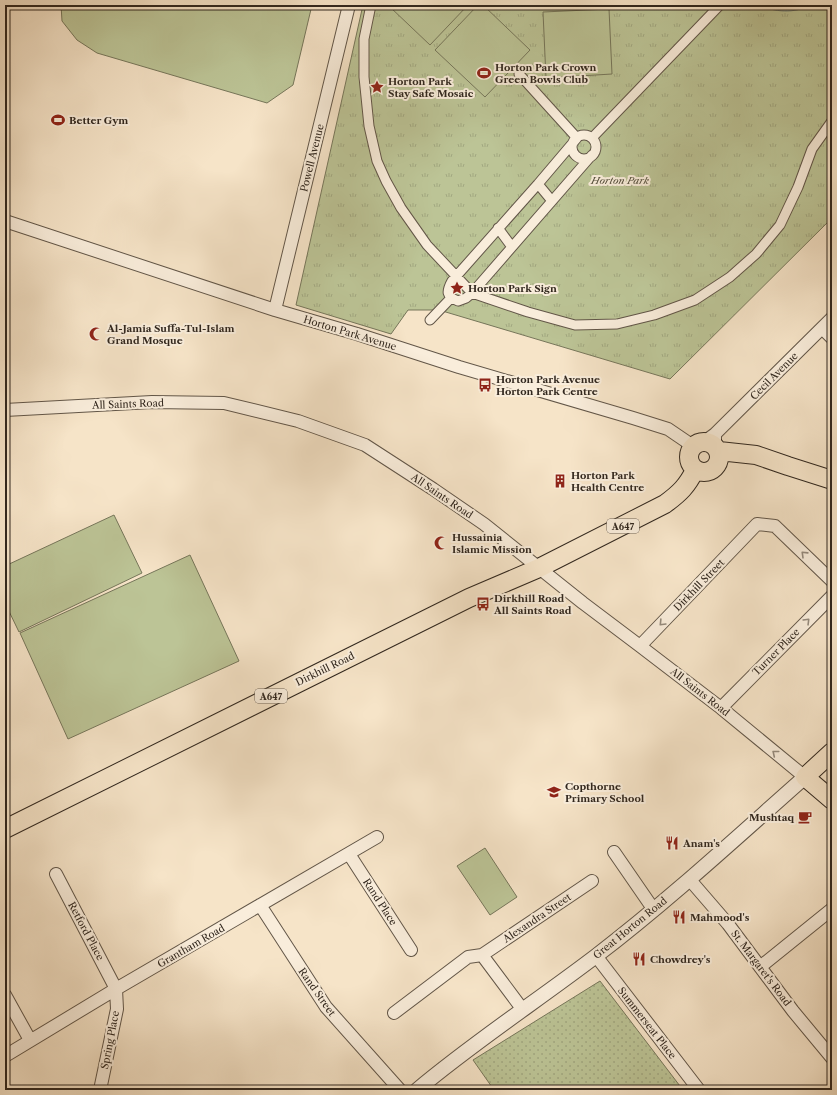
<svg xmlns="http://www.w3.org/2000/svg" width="837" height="1095" viewBox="0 0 837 1095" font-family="'Libre Caslon Text',serif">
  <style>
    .grass { fill: url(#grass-dots); stroke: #76765a }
    .park { fill: url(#park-tufts); stroke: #76765a }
    .pitch { fill: #bcc496; stroke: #76765a }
    .water { fill: #9dbeb8; stroke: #72827a }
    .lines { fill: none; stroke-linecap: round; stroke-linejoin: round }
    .pedestrian-casing { stroke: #625648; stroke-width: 11 }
    .minor-casing { stroke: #625648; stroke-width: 14 }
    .tertiary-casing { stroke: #625648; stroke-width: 16 }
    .primary-casing { stroke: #31271e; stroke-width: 20 }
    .pedestrian { stroke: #f9eddb; stroke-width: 9 }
    .minor { stroke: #f9eddb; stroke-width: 12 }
    .tertiary { stroke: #f9eddb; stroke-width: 14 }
    .primary { stroke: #f6e4c8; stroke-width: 18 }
    .oneway { stroke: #958a7c }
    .labels { text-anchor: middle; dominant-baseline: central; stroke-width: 4; stroke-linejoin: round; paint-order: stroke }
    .shield { fill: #f9eddb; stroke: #6d6257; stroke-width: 1 }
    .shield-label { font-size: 9px; font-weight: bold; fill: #31271e }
    .poi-label { font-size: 10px; font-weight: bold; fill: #31271e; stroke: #f9eddb; text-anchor: start }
    .street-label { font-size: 10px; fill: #31271e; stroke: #f9eddb }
    .park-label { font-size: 10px; font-style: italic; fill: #544e3c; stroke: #f9eddb }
  </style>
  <defs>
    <pattern id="grass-dots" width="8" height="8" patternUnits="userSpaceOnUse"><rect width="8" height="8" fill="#bcc496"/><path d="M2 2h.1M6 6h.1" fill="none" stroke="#a2a881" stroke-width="1.8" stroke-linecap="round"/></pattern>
    <pattern id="park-tufts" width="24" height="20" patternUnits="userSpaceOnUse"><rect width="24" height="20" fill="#bcc496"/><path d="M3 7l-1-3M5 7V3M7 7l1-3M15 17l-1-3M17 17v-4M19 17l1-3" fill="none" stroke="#a2a881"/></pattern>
  </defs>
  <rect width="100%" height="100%" fill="#f6e4c8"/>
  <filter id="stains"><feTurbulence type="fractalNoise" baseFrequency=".005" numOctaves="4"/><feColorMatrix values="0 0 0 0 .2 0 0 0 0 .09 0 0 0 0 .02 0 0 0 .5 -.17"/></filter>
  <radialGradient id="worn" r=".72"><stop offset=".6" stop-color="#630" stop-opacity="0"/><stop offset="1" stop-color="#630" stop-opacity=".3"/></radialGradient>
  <!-- grass -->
  <path class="grass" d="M600,981L683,1090H494L473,1060Z"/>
  <!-- park -->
  <path class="park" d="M363,5H832V218L670,379L439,310H408L391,334L296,305Z"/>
  <!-- pitch -->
  <path class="pitch" d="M61,5H312L293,85L267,103L97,53L77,40L62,21Z
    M391,5H468L430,45L390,7Z
    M478,5H483L530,50L485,97L435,50Z
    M609,9L612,74L546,78L543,12Z
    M114,515L142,573L19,632L5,603V566Z
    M190,555L239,661L68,739L20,633Z
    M485,848L517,897L490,915L457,866Z"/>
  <!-- water -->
  <path class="water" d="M759,5H809C795,14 774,12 759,5Z"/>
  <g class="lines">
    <!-- pedestrian casing -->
    <g class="pedestrian-casing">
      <path id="pedestrian" d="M371,5L364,39V77L369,126L377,161L386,181L401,208L427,245L472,293L528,312L575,325L617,324L654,315L695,300L730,277L756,254L780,225L798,187L812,149L832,121
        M519,74L577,138L538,184L452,281C446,292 446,296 458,301L466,298L472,293L592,155
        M572 147a12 12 0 1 1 24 0a12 12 0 1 1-24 0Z
        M592,138L720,5
        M538,184L552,201
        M498,228L512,247
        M430,320L451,298"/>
    </g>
    <!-- minor casing -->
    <g class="minor-casing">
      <path id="minor" d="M5,221L275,310L357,334L459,367L633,418L668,429L693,446
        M275,310L349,5
        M822,328L832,338
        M5,410L152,402L224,403L298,421L365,445L433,489L484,524L583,603L640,646L721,708L805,777
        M715,434L832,318
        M704,442L715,434V446
        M640,646L757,524L775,526L832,581
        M721,708L832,596
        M614,852L654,910
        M349,854L411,950
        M56,874L116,989L117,1009L100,1090
        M690,880L728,924L793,1011L832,1058
        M260,905L326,1007L400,1090
        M596,956L699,1090
        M760,967L832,909
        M5,995L30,1040
        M523,1010L482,955L592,881
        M394,1013L468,957L482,955
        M5,1056L116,989L377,837"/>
    </g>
    <!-- tertiary casing -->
    <g class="tertiary-casing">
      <path id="tertiary" d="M417,1090C474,1042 537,1001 596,956C669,900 736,838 805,777"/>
    </g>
    <!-- primary casing -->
    <g class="primary-casing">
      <path id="primary" d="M689 457a15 15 0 1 1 30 0a15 15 0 1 1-30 0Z
        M719,451L756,455L788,466L832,480
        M832,752L805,777L832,800
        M5,829L469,598L539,568L665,504C680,493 687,486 695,470"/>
    </g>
    <!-- pedestrian -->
    <use href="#pedestrian" class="pedestrian"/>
    <!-- minor -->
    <use href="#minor" class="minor"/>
    <!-- tertiary -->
    <use href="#tertiary" class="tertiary"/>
    <!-- primary -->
    <use href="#primary" class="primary"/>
  </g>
  <!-- one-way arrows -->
  <defs><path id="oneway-chevron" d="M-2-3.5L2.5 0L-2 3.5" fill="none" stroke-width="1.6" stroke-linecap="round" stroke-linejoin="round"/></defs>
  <g class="oneway">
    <use href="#oneway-chevron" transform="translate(804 554) rotate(-136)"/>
    <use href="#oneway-chevron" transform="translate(807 621) rotate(-45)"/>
    <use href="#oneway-chevron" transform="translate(662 623) rotate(134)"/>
    <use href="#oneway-chevron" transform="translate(775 753) rotate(-141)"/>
  </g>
  <!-- icons -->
  <defs>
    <g id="stadium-bare" transform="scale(1.08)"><path d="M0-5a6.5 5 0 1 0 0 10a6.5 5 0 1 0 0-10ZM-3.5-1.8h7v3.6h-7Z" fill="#8f2418" stroke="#f9eddb" stroke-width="2.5" paint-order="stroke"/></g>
    <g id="sight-bare" transform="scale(1.08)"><path d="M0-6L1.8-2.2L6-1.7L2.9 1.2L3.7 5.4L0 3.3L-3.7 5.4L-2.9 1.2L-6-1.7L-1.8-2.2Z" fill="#8f2418" stroke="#f9eddb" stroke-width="2.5" paint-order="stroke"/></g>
    <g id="mosque-bare" transform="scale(1.08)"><path d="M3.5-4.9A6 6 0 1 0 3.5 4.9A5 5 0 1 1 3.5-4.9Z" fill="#8f2418" stroke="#f9eddb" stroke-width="2.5" paint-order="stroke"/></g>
    <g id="bus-bare" transform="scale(1.08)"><path d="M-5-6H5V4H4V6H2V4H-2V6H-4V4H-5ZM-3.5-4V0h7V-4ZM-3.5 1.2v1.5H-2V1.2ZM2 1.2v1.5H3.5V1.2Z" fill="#8f2418" stroke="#f9eddb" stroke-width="2.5" paint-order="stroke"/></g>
    <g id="building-bare" transform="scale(1.08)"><path d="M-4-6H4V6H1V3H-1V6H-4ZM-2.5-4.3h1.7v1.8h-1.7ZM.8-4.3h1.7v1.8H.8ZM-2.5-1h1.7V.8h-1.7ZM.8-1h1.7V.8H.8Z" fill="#8f2418" stroke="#f9eddb" stroke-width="2.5" paint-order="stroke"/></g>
    <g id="school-bare" transform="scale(1.08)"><path d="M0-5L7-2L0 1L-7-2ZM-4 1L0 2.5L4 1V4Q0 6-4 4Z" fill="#8f2418" stroke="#f9eddb" stroke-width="2.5" paint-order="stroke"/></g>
    <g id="cafe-bare" transform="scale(1.08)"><path d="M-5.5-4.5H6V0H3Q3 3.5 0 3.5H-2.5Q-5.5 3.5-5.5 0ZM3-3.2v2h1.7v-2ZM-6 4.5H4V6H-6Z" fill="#8f2418" stroke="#f9eddb" stroke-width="2.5" paint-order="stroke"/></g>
    <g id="restaurant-bare" transform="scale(1.08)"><path d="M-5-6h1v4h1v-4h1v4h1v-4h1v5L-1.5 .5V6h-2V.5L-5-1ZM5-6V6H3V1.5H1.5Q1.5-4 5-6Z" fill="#8f2418" stroke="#f9eddb" stroke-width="2.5" paint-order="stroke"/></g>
  </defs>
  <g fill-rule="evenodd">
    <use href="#stadium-bare" x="484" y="73"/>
    <use href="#sight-bare" x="377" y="87"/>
    <use href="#stadium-bare" x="58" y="120"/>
    <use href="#sight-bare" x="457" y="288"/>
    <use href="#mosque-bare" x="96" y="334"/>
    <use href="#bus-bare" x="485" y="385"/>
    <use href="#building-bare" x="560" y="481"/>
    <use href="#mosque-bare" x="441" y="543"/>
    <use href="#bus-bare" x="483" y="604"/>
    <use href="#school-bare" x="554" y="792"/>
    <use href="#cafe-bare" x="805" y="817"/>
    <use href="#restaurant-bare" x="672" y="843"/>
    <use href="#restaurant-bare" x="679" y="917"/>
    <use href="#restaurant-bare" x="639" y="959"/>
  </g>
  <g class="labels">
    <!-- shield labels -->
    <g class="shield">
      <rect x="607" y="519" width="32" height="14" rx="3"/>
      <rect x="255" y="689" width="32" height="14" rx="3"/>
    </g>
    <g class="shield-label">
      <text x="623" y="526">A647</text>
      <text x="271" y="696">A647</text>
    </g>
    <!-- poi labels -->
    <g class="poi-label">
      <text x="495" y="67">Horton Park Crown<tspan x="495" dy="12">Green Bowls Club</tspan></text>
      <text x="388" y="81">Horton Park<tspan x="388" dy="12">Stay Safe Mosaic</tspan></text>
      <text x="69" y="120">Better Gym</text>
      <text x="468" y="288">Horton Park Sign</text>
      <text x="107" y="328">Al-Jamia Suffa-Tul-Islam<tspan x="107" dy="12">Grand Mosque</tspan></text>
      <text x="496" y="379">Horton Park Avenue<tspan x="496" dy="12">Horton Park Centre</tspan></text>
      <text x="571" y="475">Horton Park<tspan x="571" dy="12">Health Centre</tspan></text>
      <text x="452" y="537">Hussainia<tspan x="452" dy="12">Islamic Mission</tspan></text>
      <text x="494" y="598">Dirkhill Road<tspan x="494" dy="12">All Saints Road</tspan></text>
      <text x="565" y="786">Copthorne<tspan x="565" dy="12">Primary School</tspan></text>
      <text x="794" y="817" text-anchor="end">Mushtaq</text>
      <text x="683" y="843">Anam's</text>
      <text x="690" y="917">Mahmood's</text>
      <text x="650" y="959">Chowdrey's</text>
    </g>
    <!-- street labels -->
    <g class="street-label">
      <text transform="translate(312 158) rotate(-76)">Powell Avenue</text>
      <text transform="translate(350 333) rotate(17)">Horton Park Avenue</text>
      <text transform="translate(774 376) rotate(-45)">Cecil Avenue</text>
      <text transform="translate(128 404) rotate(-2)">All Saints Road</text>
      <text transform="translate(442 496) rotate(34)">All Saints Road</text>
      <text transform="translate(699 585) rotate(-46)">Dirkhill Street</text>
      <text transform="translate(776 652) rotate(-45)">Turner Place</text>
      <text transform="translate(325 669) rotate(-26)">Dirkhill Road</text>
      <text transform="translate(700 692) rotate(38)">All Saints Road</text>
      <text transform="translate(380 902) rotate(57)">Rand Place</text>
      <text transform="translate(537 918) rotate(-34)">Alexandra Street</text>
      <text transform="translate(630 928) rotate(-39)">Great Horton Road</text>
      <text transform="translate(86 931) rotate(62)">Retford Place</text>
      <text transform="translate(191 946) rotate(-30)">Grantham Road</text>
      <text transform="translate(761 968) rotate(53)">St. Margaret's Road</text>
      <text transform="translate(317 992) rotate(55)">Rand Street</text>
      <text transform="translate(647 1023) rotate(52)">Summerseat Place</text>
      <text transform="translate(110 1040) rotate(-79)">Spring Place</text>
    </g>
    <!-- park labels -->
    <g class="park-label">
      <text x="620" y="180">Horton Park</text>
    </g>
  </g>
  <!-- margin -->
  <rect width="837" height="1095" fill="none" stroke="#f6e4c8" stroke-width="20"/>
  <rect x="6" y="6" width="825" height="1083" fill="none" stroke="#31271e" stroke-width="2"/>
  <rect x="10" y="10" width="817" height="1075" fill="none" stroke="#31271e"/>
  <rect width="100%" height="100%" filter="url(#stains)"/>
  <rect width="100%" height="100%" fill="url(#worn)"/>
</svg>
